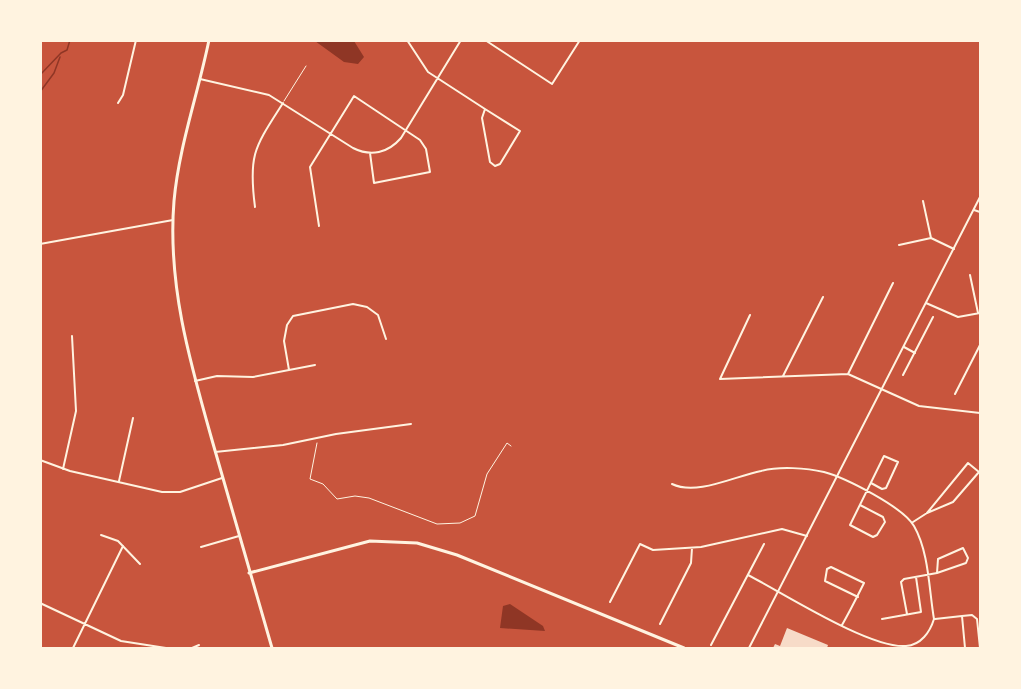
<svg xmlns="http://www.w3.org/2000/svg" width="1021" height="689" viewBox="0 0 1021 689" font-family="'Fira Sans',sans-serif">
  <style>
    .water { fill: #8f3625 }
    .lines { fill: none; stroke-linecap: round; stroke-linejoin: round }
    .stream { stroke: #8f3625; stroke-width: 1.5 }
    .building { fill: #f7dbc8 }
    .path { stroke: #fff3e0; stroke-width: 1 }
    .service { stroke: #fff3e0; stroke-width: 1 }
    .minor { stroke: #fff3e0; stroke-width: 2 }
    .tertiary { stroke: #fff3e0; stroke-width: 2 }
    .secondary { stroke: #fff3e0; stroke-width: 3 }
    .primary { stroke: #fff3e0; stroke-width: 3 }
  </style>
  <rect width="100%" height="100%" fill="#c8553d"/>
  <!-- water -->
  <path class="water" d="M315,41H354L364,57L358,64L344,62Z
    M510,604L543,626L545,631L500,628L503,606Z"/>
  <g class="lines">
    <!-- stream -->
    <path class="stream" d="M40,75L61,53L67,50L70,40
      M40,92L54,73L60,57"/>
  </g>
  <!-- building -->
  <path class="building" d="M787,628L828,645L827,648H773L775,644L780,646Z"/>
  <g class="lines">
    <!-- path -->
    <path class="path" d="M317,443L310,479L323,484L337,499L355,496L369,498L437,524L460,523L475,516L487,474L507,443L511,446"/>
    <!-- service -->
    <path class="service" d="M284,101L306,66"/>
    <!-- minor -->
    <path class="minor" d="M407,40L428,72L485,109
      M485,40L552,84L580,40
      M200,79L269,95L353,148C371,157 388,153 401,138L461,40
      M118,103L123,95L136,40
      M485,109L520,131L500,164L495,166L490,162L482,118Z
      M923,201L931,238
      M255,207C248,154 255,147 283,103
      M974,210L980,212
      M319,226L310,167L354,96L420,140L426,149L430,172L374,183L370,153
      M40,244L173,220
      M899,245L931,238L954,249
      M970,275L978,313
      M926,303L958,317L980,313
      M750,315L720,379L848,374L919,406L980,413
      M904,347L915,353
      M289,370L284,341L287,325L293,316L353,304L367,307L378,315L386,339
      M848,374L893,283
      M903,375L933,317
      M783,376L823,297
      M195,381L217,376L253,377L315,365
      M955,394L980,345
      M215,452L283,445L336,434L411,424
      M40,460L70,471L162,492H180L222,478
      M63,469L76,411L72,336
      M119,481L133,418
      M672,484C697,496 735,476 761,471C779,466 807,468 824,472C846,478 903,507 914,526C929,552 929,590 934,619C930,632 921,645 906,646C870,649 783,593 748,575
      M860,505L883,517L885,522L877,535L873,537L850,525L884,456L898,462L886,488L882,489L871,483
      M913,522L927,513L968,463L979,472L953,502L927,513
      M101,535L118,541L140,564
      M201,547L239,536
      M610,602L640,544L653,550L701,547L782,529L807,536
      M40,603L121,641L166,648
      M907,614L901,582L904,579L937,573L966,563L968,558L963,548L938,559L937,573
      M882,619L921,612L916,577
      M935,619L962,616
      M660,624L691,563L692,548
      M842,625C850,611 857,597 864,583L831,567L827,569L825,581L858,597
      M711,645L764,544
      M73,648L123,546
      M192,648L199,645
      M965,648L962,616L972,615L977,619L980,648"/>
    <!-- tertiary -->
    <path class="tertiary" d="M749,648L980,197"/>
    <!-- secondary -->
    <path class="secondary" d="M249,573L370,541L417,543L457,555L684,648"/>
    <!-- primary -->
    <path class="primary" d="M209,40C198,94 179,146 174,201C167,286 191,366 214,447C233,514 253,581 272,648"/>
  </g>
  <!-- border -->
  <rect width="1021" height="689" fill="none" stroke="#fff3e0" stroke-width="84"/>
</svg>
